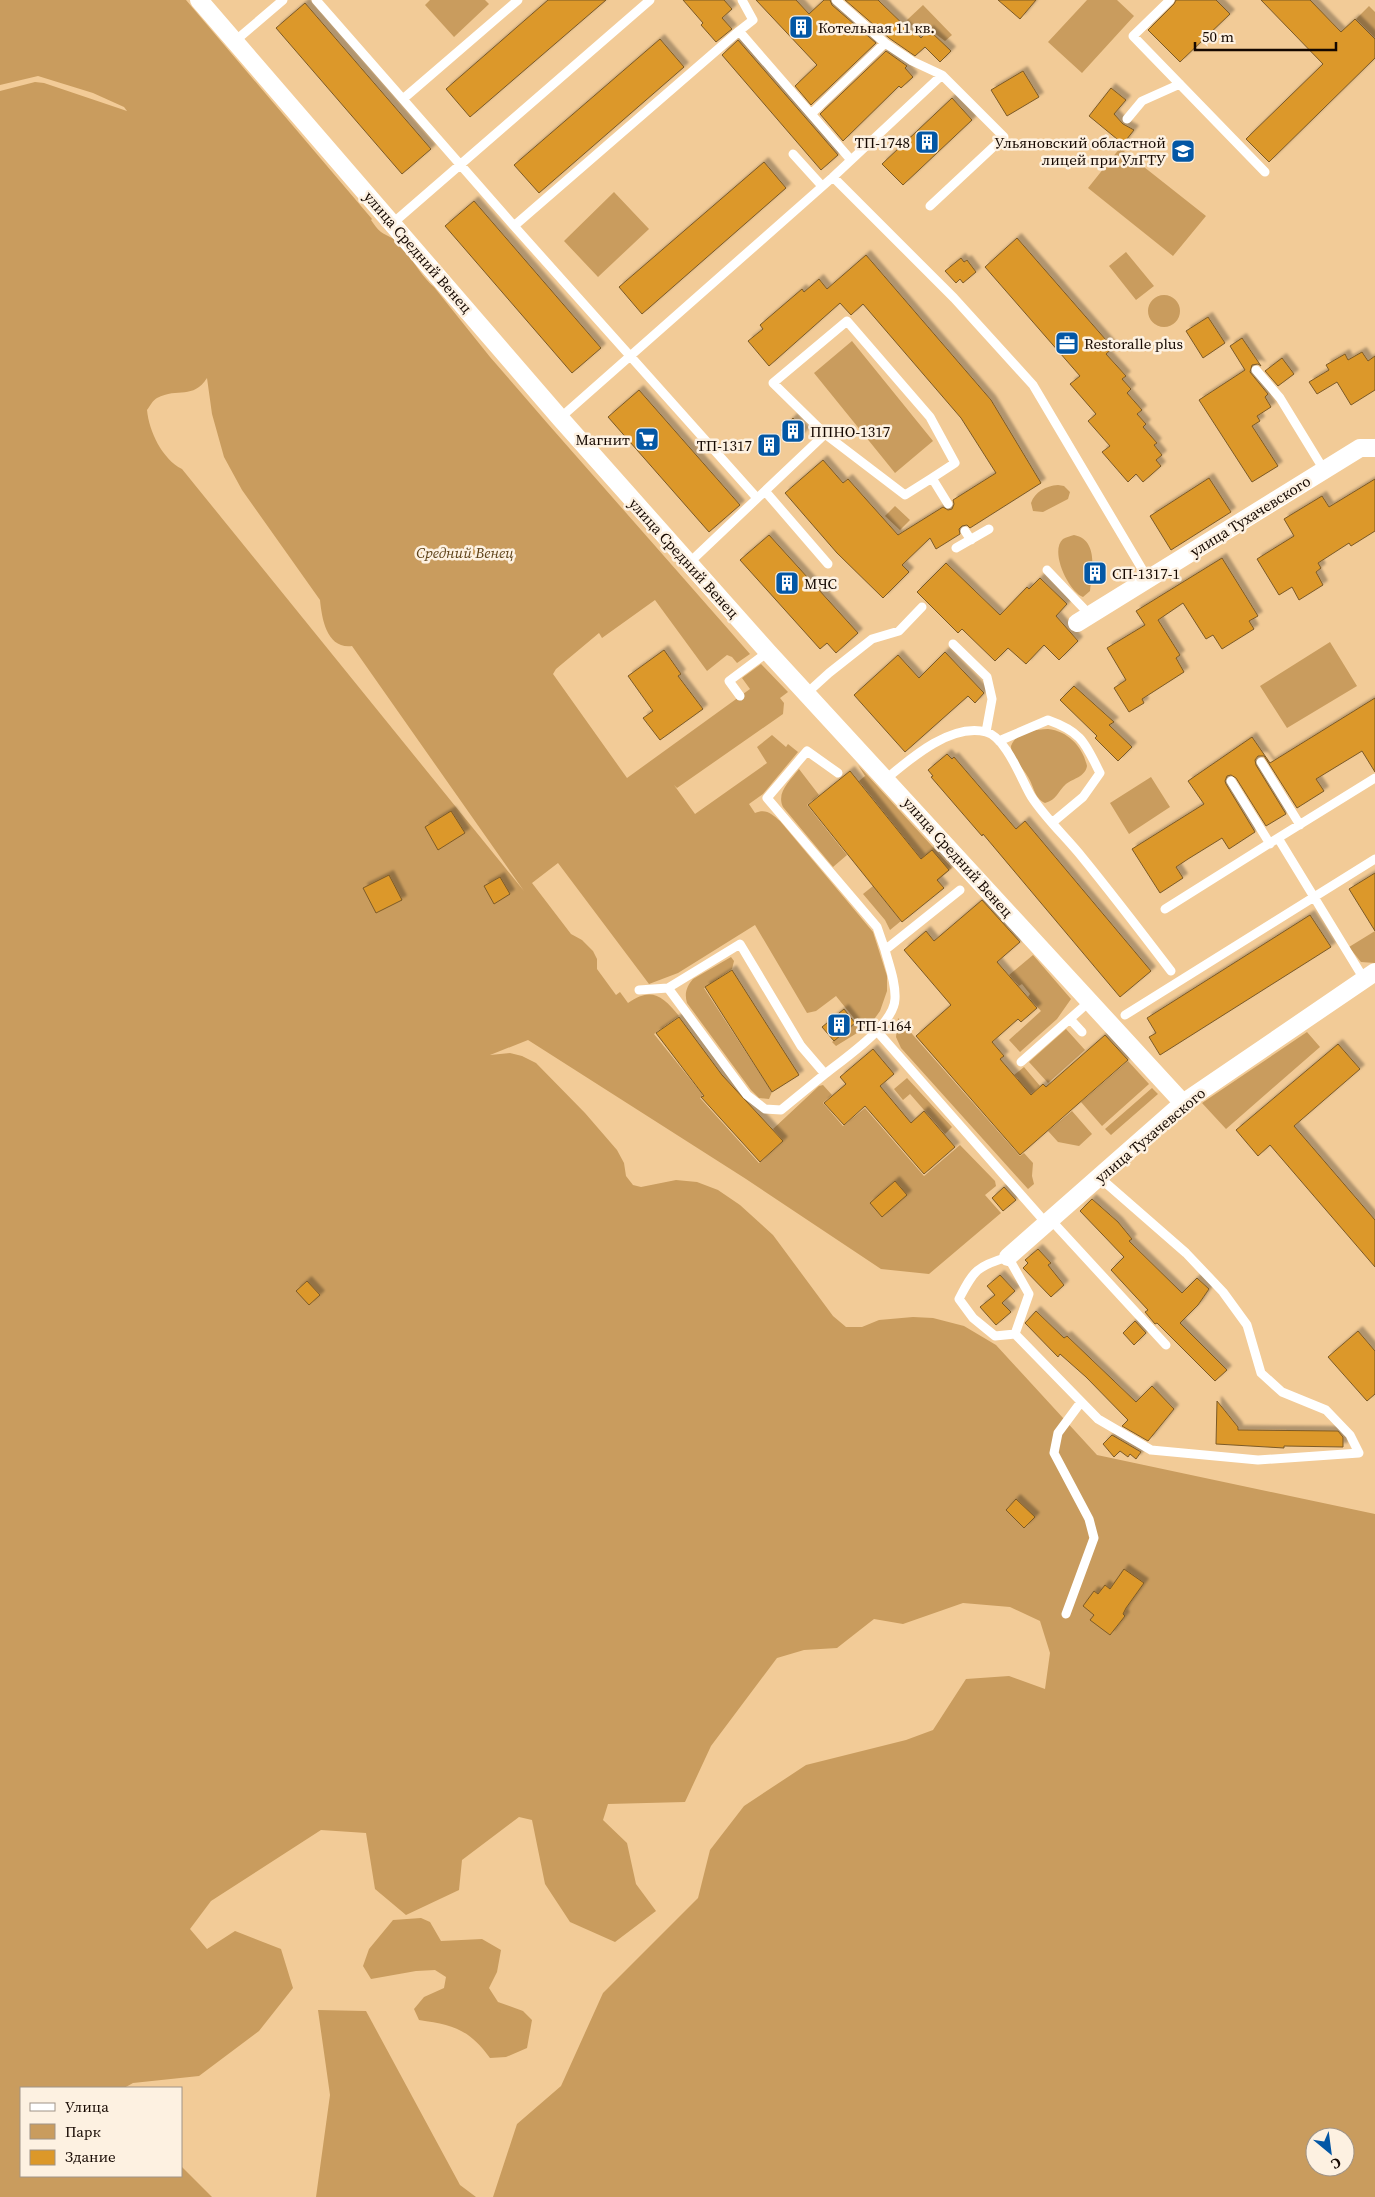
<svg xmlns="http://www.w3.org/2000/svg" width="1375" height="2197" viewBox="0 0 1375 2197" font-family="'Source Serif 4',serif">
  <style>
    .green { fill: #c99c5e; fill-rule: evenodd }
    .building { fill: #dc9829; stroke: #7c5a28; filter: url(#shadow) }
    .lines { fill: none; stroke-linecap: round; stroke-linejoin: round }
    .service { stroke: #fff; stroke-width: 9 }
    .minor { stroke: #fff; stroke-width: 18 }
    .labels { text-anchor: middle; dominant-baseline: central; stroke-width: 5; stroke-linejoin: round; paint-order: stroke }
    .poi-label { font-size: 15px; fill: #150800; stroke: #fdf1e1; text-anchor: start }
    .street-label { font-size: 15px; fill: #150800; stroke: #fdf1e1 }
    .park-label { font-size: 15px; font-style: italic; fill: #5d4117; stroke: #fdf1e1 }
  </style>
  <defs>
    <filter id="shadow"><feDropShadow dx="4.5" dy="-4.5" stdDeviation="1" flood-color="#0004"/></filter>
  </defs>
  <rect width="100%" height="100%" fill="#f2cb97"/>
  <!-- green -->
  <path class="green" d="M0,0H186L372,219L371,220C374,224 377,229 381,232C387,236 394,238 400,244C412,258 420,275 434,287L490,357L548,424L750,654L737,663L732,657L727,655L707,671L655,600L602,638L599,633L556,669L553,674L627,778L750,689L742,678L761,664L788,692L780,698L784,703L783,714L677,788L674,785L695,814L767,763L757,747L772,735L786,747L788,744L798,752L763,794L749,804L755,813C766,808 772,814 780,821L873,932L887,976V991L880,1011L870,1025L836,1046L832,1042L857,1022L836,996L816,1011L807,1013L755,925L678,973L649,984L558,863L532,883L571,934L582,940L593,951L597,959V969L616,995L620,992L628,1003C651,987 662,995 679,1016L654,1034L703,1095L700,1098L759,1163L783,1141L773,1129L819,1086L823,1085L832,1095L823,1103L843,1126L865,1108L924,1176L960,1145L995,1181L996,1186L985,1195L1001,1213L929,1274L881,1269L746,1179L528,1040L490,1055L510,1053L522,1056L536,1063L585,1113L617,1150L624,1163L626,1176L633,1185L641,1187L676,1180L697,1182L718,1190L740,1205L773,1235L833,1316L846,1327H862L879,1320L913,1317L933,1318L964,1326L996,1345L1097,1455L1375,1514V2197H493L517,2124L561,2086L603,1993L698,1898L710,1850L744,1806L806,1765L906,1740L933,1730L966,1679L1009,1676L1045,1689L1050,1653L1040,1621L1010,1607L963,1603L903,1624L874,1619L837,1648L804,1650L777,1658L711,1746L685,1802L608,1804L603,1820L627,1843L636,1884L656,1911L615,1942L570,1922L545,1884L532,1820L519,1817L462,1860L459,1890L406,1915L375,1889L366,1833L321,1830L211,1901L190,1929L207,1949L235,1931L281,1949L293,1988L259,2031L199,2076L133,2083L124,2088H21V2176H181V2166L212,2197H0V91L35,82L44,83L127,111L124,107L93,93L38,76L0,85ZM207,378L212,414L224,457L242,490L320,600C322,620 327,649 352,646L524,891L182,469C162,459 149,431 147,410C150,406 153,400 157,398C178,387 193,400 207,378ZM1315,2137H1345V2167H1315Z
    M430,0H485L489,4L454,37L425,5Z
    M1087,0H1117L1134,16L1082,73L1048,42Z
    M923,5L952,35L945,41L929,29L921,36L907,20Z
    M1369,6L1375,12V38L1356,19Z
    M1120,148L1206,216L1173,256L1088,188Z
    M614,192L649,229L598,277L564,241Z
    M1126,252L1154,286L1136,300L1109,266Z
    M1148 311a16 16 0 1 1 32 0a16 16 0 1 1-32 0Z
    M852,341L933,441L895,473L814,373Z
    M1058,485L1064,486L1070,492L1068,499L1043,512L1033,511L1031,503C1035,492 1045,486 1058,485Z
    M895,506L910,520L900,530L885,516Z
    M1074,535C1099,540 1092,571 1090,591L1083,597C1069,592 1049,551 1063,539C1066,537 1071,536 1074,535Z
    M1330,642L1357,686L1287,728L1260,686Z
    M1048,729C1068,731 1083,747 1087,766C1085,777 1074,778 1066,784C1058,791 1057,800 1045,803C1034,798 1034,786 1028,777C1022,766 1011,759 1011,746C1017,731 1033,730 1048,729Z
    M858,765L952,868L938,880L859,781L865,776Z
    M799,769L819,795L807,805L847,855L833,867L783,807C776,792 790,781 799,769Z
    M1151,777L1170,807L1129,834L1110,803Z
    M873,886L901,921L890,930L885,920L863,894Z
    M1375,931V963L1361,962L1349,947Z
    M1033,955L1071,999L1057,1019L1020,1052L1009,1040L1041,1011L1028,997L1030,994L1022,984L1019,986L1009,975Z
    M731,957L734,961L732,969L704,988L772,1092L769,1099L759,1098L751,1090L687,1003C684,993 687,986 693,979Z
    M898,1018L1020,1156L1024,1153L1033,1163L1032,1176L1034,1184L1028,1189L901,1048L896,1037Z
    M1066,1029L1085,1050L1048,1083L1029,1062Z
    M1307,1032L1320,1047L1226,1129L1202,1103Z
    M1128,1061L1149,1084L1102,1126L1081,1102Z
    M1024,1067L1040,1086L1020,1104L1007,1090L1018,1079L1014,1075Z
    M907,1078L952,1127L945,1134L910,1094L903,1100L894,1089Z
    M1152,1088L1158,1094L1111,1135L1105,1129Z
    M1072,1111L1092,1134L1079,1146L1058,1142L1048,1131Z
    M421,1918L430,1922L441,1941L482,1939L501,1950L497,1972L489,1988L498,2002L523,2011L532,2020L527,2048L506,2057L490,2058C469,2029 453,2025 419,2020L414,2009L424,1997L444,1988L446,1977L435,1970L416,1971L371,1979L363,1966L369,1949L393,1920Z
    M318,2010L366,2011L460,2185L476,2197H316L330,2095Z"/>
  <!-- building -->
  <path class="building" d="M548,0H606L470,117L446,89Z
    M683,0H724L732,9L722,18L732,29L716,42L701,25L703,23Z
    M756,0H796L809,14L824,0H830L832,5L876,43L811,105L795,86L817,65Z
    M845,0H878L912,33L915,31L921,38L929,30L951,51L940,62L925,47L915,56L889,38Z
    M998,0H1036L1020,19Z
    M1176,0H1216L1230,14L1180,62L1148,30L1174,4Z
    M1261,0H1310L1341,32L1355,19L1375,39V58L1269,162L1246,139L1323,64Z
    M305,3L431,149L402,174L276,28Z
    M660,39L684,67L539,193L514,165Z
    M738,40L838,155L821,170L722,55Z
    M886,51L907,66L905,68L913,77L901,88L899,86L843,141L820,114Z
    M1023,71L1039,97L1007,116L991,90Z
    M1111,88L1126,100L1114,114L1123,124L1134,130L1123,144L1089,116Z
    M952,98L972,120L903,185L882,164Z
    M764,162L786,188L642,314L619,287Z
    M474,201L601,348L572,373L445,226Z
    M1017,238L1113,348L1106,354L1126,376L1122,379L1131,389L1127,393L1142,410L1137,414L1146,424L1143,427L1157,443L1154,445L1162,455L1156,460L1161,466L1143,482L1136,474L1128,482L1102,452L1110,446L1088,421L1096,414L1070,384L1080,376L985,267Z
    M866,255L991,400L1041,483L970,528L967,525L962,526L959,529L960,534L936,549L930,538L902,565L909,572L883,598L837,553L785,493L823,460L843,483L848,479L898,535L943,507L948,510L952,509L954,504L953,500L996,473L961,418L863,304L851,315L840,303L769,366L748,341L763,329L760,325L802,289L804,292L819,279L827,289Z
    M961,258L964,262L967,260L976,272L963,283L960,279L956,283L945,271Z
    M1208,317L1225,343L1203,358L1186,331Z
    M1242,338L1261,366L1258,364L1252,365L1250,372L1268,394L1265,397L1271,407L1257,416L1260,421L1252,426L1278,466L1252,482L1199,400L1245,370L1230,346Z
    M1362,352L1368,361L1375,356V390L1351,405L1337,382L1317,394L1309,382L1329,370L1326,365L1345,354L1348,360Z
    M1282,358L1294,374L1278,386L1265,371Z
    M639,390L740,505L709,532L608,417Z
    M793,418L805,432L793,443L781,430Z
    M1209,478L1231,512L1171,550L1150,516Z
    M1375,479V531L1351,546L1349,543L1318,563L1321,568L1316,572L1323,585L1299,600L1292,587L1279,595L1257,559L1294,536L1284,519L1322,496L1329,507Z
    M769,535L858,633L836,653L827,643L820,649L740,560Z
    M1222,558L1258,616L1249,621L1254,629L1222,649L1213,635L1206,639L1183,603L1158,620L1180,655L1176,658L1184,672L1142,699L1144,703L1129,712L1114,688L1126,680L1107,648L1145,625L1136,611Z
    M946,563L1000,615L1027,587L1029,589L1040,578L1067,604L1056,616L1078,641L1059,660L1044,645L1026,664L1008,648L995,661L962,629L958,633L917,592Z
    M664,650L681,674L678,676L703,709L660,740L643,718L653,711L628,676Z
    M945,652L984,693L975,703L968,696L905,752L854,695L898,655L919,678Z
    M1074,686L1114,722L1109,725L1132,747L1118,761L1095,738L1097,736L1060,700Z
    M1375,698V772L1362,751L1316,779L1324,791L1297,808L1266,759L1264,756H1258L1255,760L1256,765L1286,814L1266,826L1236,778L1231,775L1227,776L1225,781L1226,784L1255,832L1229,849L1222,838L1188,859L1176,867L1183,878L1160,893L1132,849L1204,804L1188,781L1252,737L1270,763Z
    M947,754L952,759L954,757L1016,829L1025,821L1151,971L1120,997L983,834L982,836L931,777L933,776L928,770Z
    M850,771L921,859L932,850L949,870L937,880L944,888L902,922L808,805Z
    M451,811L465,833L438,850L425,827Z
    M1375,873V931L1349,889Z
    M389,875L402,900L376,913L363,888Z
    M500,877L510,894L494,904L484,886Z
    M982,900L1020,942L997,962L1037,1008L1021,1022L1018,1019L992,1042L1004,1056L1000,1059L1031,1095L1043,1084L1046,1087L1105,1035L1128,1060L1020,1155L916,1036L951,1005L904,950L926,931L934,941Z
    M1310,915L1331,947L1160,1055L1149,1037L1156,1033L1147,1018Z
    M732,970L799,1075L772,1092L705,987Z
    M844,1009L855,1023L834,1041L822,1027Z
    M679,1017L722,1075L783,1141L760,1162L701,1097L704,1096L656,1033Z
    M1338,1044L1360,1069L1294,1126L1375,1220V1267L1270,1145L1258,1156L1236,1130Z
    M873,1049L894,1074L880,1086L911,1123L924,1111L955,1147L924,1174L865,1106L844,1125L824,1103L846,1084L840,1077Z
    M895,1181L907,1195L882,1217L870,1203Z
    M1004,1187L1016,1200L1003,1211L992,1198Z
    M1092,1199L1118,1222L1132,1239L1129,1241L1182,1293L1197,1278L1209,1289L1198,1305L1180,1323L1227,1370L1215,1381L1157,1323L1155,1324L1145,1312L1148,1310L1111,1270L1124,1257L1080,1211Z
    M1038,1249L1051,1263L1048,1265L1064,1285L1051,1297L1023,1268L1028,1263L1025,1260Z
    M1000,1275L1015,1291L1002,1303L1011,1312L996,1325L980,1307L995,1295L987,1286Z
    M307,1281L320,1295L309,1305L296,1291Z
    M1036,1311L1064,1338L1067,1336L1136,1402L1152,1386L1174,1409L1148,1441L1122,1426L1128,1420L1086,1377L1060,1354L1058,1357L1025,1323Z
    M1135,1321L1146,1333L1134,1345L1123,1333Z
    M1358,1331L1375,1351V1394L1367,1401L1328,1357Z
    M1217,1401L1238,1427V1430L1338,1431L1343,1437V1447L1284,1446V1448L1216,1444Z
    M1112,1435L1141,1452L1136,1459L1130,1454L1128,1457L1120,1451L1114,1457L1103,1444Z
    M1016,1499L1035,1517L1024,1528L1006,1510Z
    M1124,1569L1144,1583L1126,1608L1123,1614L1125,1616L1110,1635L1090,1620L1094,1615L1083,1606L1094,1591L1098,1594L1105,1585L1110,1589Z"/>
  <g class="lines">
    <!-- service -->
    <path class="service" d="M316,0L514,226
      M836,0L885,43L912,61L942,75L1004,137L930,206
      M1170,0L1133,36L1265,172
      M739,31L753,20L742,0
      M235,41L283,0
      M403,99L518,0
      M812,113L885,43
      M1127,119L1142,101L1180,84
      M793,154L822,186
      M833,177L954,298L1033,385L1148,579
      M393,223L650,0
      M1256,370L1280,398L1324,470
      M560,418L833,177L942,75
      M825,434L773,383L847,321L930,417L955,463L932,478
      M765,491L828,564
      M757,498L514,226L739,31L851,160
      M965,531L971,540
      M956,548L989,529
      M689,563L825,434L905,495L932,478L948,504
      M1047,570L1090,615
      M953,644L987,677L992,699L986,732
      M807,693L829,673L872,639L899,631L922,607
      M740,696L729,681L768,652
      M999,741L1048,720C1082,732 1085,743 1100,773L1083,797L1053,822
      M1261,762L1300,825
      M838,773L807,751L767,798L877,927L885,950L960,890
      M886,779C911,758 951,723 986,732C1006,737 1021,779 1031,796C1045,818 1066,837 1082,857C1113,895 1142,933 1171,971
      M1231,781L1270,844
      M1278,838L1375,778
      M1165,909L1278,838L1364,979
      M668,988L740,944L801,1046L825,1074C845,1058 894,1025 895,999C896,983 889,965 885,950
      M639,990L668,988L747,1095L765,1109L781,1110L825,1074
      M1125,1015L1375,859
      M1070,1019L1082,1032
      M876,1030L1046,1223
      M1021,1062L1090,1001
      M1050,1219L1166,1345
      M1015,1334L995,1336L973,1318L959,1299C974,1270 977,1266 1008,1257L1029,1294L1015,1334L1098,1419L1151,1450L1258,1460L1359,1453L1350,1435L1326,1410L1282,1392L1261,1373L1247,1325L1223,1292L1186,1253L1099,1177
      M1066,1614L1094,1538L1089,1519L1054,1453L1058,1433L1081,1402"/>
    <!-- minor -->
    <path class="minor" d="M199,0L560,418L768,652L1183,1103
      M1077,623L1360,448H1375
      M1008,1257L1183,1103L1375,972"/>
  </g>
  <!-- icons -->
  <defs>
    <g id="building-square" transform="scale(1.25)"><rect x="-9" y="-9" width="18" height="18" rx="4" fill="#0357a5" stroke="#fdf1e1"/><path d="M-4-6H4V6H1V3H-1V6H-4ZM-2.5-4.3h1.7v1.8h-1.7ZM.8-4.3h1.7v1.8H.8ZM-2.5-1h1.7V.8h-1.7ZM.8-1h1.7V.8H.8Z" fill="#fff"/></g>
    <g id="school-square" transform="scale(1.25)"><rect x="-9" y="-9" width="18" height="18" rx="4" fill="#0357a5" stroke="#fdf1e1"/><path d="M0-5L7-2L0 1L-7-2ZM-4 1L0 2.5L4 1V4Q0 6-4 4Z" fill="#fff"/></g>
    <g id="office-square" transform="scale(1.25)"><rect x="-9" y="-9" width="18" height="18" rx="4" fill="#0357a5" stroke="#fdf1e1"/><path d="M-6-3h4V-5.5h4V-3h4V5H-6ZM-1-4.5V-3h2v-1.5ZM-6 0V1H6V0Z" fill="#fff"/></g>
    <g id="supermarket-square" transform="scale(1.25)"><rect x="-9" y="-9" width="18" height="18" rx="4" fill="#0357a5" stroke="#fdf1e1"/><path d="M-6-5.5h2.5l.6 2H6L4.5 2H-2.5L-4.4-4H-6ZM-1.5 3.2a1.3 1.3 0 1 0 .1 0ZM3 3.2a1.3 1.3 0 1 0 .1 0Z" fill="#fff"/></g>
  </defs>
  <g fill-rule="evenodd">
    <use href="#building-square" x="801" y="27"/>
    <use href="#building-square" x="927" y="142"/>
    <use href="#school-square" x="1183" y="151"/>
    <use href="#office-square" x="1067" y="343"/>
    <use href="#building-square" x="793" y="431"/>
    <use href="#supermarket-square" x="647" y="439"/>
    <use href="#building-square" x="769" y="445"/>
    <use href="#building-square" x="1095" y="573"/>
    <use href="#building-square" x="787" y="583"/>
    <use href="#building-square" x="839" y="1025"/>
  </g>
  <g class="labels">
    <!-- poi labels -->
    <g class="poi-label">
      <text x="818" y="27">Котельная 11 кв.</text>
      <text x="910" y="142" text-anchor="end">ТП-1748</text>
      <text x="1166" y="142" text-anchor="end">Ульяновский областной<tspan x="1166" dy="17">лицей при УлГТУ</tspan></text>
      <text x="1084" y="343">Restoralle plus</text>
      <text x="810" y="431">ППНО-1317</text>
      <text x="630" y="439" text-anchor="end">Магнит</text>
      <text x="752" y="445" text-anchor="end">ТП-1317</text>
      <text x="1112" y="573">СП-1317-1</text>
      <text x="804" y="583">МЧС</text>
      <text x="856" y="1025">ТП-1164</text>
    </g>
    <!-- street labels -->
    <g class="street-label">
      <text transform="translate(418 252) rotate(49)">улица Средний Венец</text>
      <text transform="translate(1250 516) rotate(-32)">улица Тухачевского</text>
      <text transform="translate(684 558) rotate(48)">улица Средний Венец</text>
      <text transform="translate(958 857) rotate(48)">улица Средний Венец</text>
      <text transform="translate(1150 1135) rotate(-40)">улица Тухачевского</text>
    </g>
    <!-- park labels -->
    <g class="park-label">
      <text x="465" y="552">Средний Венец</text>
    </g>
  </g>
  <!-- legend -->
  <rect x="20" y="2087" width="162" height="90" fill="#fdf1e1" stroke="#a09487"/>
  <rect x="30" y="2103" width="25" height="8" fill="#ffffff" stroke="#a09487"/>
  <text x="65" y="2112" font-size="15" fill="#150800">Улица</text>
  <rect x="30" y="2124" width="25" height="15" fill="#c99c5e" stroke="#a09487"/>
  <text x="65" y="2137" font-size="15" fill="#150800">Парк</text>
  <rect x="30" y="2150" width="25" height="15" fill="#dc9829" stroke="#a09487"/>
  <text x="65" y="2162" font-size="15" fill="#150800">Здание</text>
  <!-- north arrow -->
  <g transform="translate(1330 2152) rotate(151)"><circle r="24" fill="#fdf1e1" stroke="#a09487"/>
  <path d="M0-4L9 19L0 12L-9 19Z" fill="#0357a5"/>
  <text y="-8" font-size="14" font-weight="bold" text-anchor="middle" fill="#150800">С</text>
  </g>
  <!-- scale -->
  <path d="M1195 42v8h141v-8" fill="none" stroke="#150800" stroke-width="2.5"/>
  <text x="1202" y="42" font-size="15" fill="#150800" stroke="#fdf1e1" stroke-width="4" paint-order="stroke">50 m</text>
</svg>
